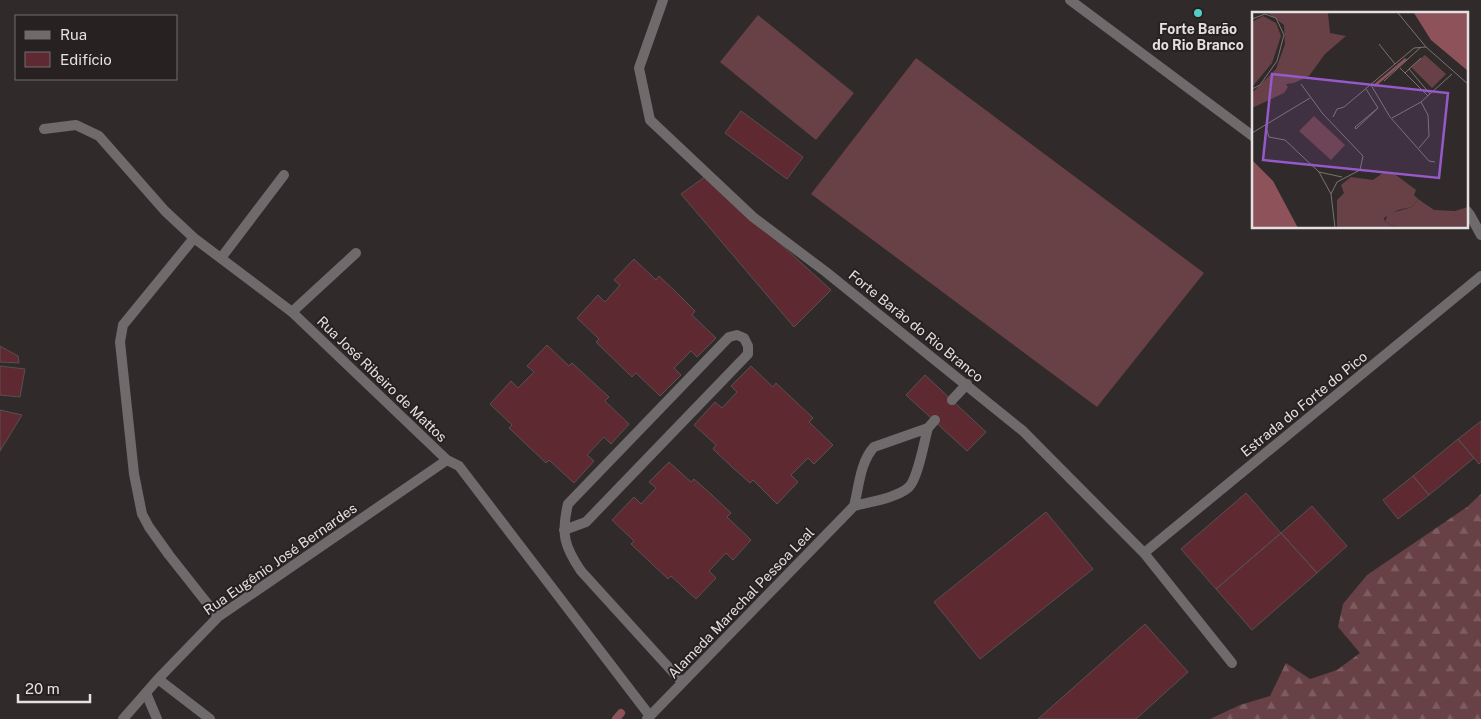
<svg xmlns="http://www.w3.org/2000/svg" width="1481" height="719" viewBox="0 0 1481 719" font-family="'Public Sans',sans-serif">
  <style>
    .forest { fill: url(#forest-firs) }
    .pitch { fill: #674145 }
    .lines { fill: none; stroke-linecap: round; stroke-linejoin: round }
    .stream { stroke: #8e535a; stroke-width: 8 }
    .building { fill: #5f2932; stroke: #585051 }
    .service { stroke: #6f6b6c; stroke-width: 10 }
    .minor { stroke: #6f6b6c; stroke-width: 10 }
    .poi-dot { fill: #53cdca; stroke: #272121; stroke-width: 2 }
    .labels { text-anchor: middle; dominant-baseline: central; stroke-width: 4; stroke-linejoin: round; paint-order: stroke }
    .poi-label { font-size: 14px; font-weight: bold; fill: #e5e0e1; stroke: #272121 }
    .street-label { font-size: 14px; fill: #e5e0e1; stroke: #272121 }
    .inset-river { fill: none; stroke: #8e535a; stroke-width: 2.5 }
    .inset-road { fill: none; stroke: #797374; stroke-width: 1 }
    .view { fill: #9659c8; fill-opacity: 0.15; stroke: #9659c8; stroke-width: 2.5 }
    .inset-edge { fill: none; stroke: #e5e0e1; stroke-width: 2.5 }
  </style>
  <defs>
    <pattern id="forest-firs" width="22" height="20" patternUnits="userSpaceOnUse" patternTransform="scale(1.25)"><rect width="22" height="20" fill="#674145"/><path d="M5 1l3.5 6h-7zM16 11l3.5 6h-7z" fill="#7d5c60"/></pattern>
  </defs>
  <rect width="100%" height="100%" fill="#312a2b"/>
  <!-- forest -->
  <path class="forest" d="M1481,494V719H1210L1240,705L1270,696L1286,663L1310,679L1337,670L1360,653L1338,627L1343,604L1367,575L1467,507Z"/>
  <!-- pitch -->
  <path class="pitch" d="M758,15L854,93L816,140L720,62Z
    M916,58L1204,273L1097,407L811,194Z"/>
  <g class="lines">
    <!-- stream -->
    <path class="stream" d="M616,719L621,713"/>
  </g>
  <!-- building -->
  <path class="building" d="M741,111L803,157L787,179L725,133Z
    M706,176L831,290L794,327L681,194Z
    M634,259L656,280L659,276L677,293L695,311L692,315L716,338L697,357L691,351L674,368L681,375L660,396L636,373L632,377L596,342L599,339L577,318L598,295L605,302L620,285L614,280Z
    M547,345L569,366L572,363L609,397L605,401L629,424L611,444L604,437L587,455L594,461L574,483L549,460L546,463L509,428L512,425L490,404L511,381L518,388L534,372L527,366Z
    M0,346L18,356L19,363L0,362Z
    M0,366L25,369L20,397L0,395Z
    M751,366L773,387L776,383L813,418L809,422L833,445L814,464L808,458L791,475L798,482L777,504L753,480L750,483L732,467L713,449L716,445L694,425L715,402L722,408L737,392L731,386Z
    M925,375L986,432L967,451L906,395Z
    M0,410L22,415L0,451Z
    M1481,421V462L1479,464L1458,439Z
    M1458,439L1474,458L1429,495L1413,476Z
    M669,462L691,482L694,479L712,495L731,513L727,517L751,540L733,560L726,553L709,571L716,578L696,599L671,576L668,579L631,544L634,541L612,520L634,497L641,504L656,488L649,482Z
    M1413,476L1429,495L1398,519L1383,500Z
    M1246,493L1281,533L1216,589L1181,549Z
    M1312,506L1347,546L1317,573L1281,533Z
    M1046,512L1093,569L980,659L934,602Z
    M1281,533L1317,573L1252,630L1216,589Z
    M1145,624L1188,672L1136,719H1038Z"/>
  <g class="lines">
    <!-- service -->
    <path class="service" d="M952,400L967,384
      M928,428L935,420
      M564,530L586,522L748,354V346L744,338L737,335L729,337L568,504C561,534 564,546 581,571L682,682
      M146,693L157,719"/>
    <!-- minor -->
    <path class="minor" d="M663,0L639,68L650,120L753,217L826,272L1023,431L1144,553L1232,663
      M1070,0L1254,137
      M44,129L76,125L99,136L165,211L194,238L292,312L447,460L459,466L650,716
      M1467,211L1470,215L1481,235
      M194,238L123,325L120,342L134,474L142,514L149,527L169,555L218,617
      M221,258L284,175
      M292,312L356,253
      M854,506C859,487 860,462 874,447L928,428
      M1144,553L1481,276
      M158,679L210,719
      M123,719L158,679L218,617L447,460
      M647,719L854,506C869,502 897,498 909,487C918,478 924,442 928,428"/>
  </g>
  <!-- markers -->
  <circle class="poi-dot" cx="1198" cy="13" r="5"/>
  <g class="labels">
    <!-- poi labels -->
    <g class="poi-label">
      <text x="1198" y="29">Forte Barão<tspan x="1198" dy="16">do Rio Branco</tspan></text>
    </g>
    <!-- street labels -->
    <g class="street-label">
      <text transform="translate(916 326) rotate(39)">Forte Barão do Rio Branco</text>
      <text transform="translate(382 379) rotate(44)">Rua José Ribeiro de Mattos</text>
      <text transform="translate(1304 404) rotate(-39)">Estrada do Forte do Pico</text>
      <text transform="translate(280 559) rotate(-35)">Rua Eugênio José Bernardes</text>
      <text transform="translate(741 603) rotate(-46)">Alameda Marechal Pessoa Leal</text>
    </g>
  </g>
  <!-- overview -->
  <g transform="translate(1252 12)">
    <rect width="216" height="216" fill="#312a2b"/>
    <path d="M166,187L182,198L203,199L216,195V216H147L133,210L136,202L160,195Z" fill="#674145"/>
    <path d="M16,1H76L78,21L94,24L73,42L57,64L42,71L34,72L36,75L32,81L0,96V81L24,57L33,32L32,13ZM11,4L24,11L29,24L20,51L0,75V10ZM132,160L144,163L164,178L162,183L166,187L160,195L146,198L132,206L133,210L147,216H85V188L92,181L89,173L99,165L121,168Z" fill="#674145"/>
    <path d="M173,43L194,62L180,76L159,55ZM62,104L93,133L79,148L47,119Z" fill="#674145"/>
    <path d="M162,1H216V59L179,28ZM0,148L21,169L46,216H0Z" fill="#8e535a"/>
    <path class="inset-river" d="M122,74L154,47"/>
    <path class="inset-road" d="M146,1L174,35L217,73M0,7L13,2L24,6L32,23L25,49L8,73L0,77M127,32L143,52M148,56L176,84M157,57L169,46M153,61L157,57L178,82M132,69L169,35M49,72L71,102L111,144L108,158L85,170L79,182M119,73L138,105L177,149L183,150M114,77L126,96M81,105L85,97L92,95L162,36L174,35M140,106L169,90L200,62M14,115L17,125L33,128L67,160L79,182L83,216M104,117L103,115L126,96M104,117L126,96M0,121L58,86M167,136L177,124L176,103L169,90M67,160L90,165"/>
    <path class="view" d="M20,62L196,81L187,166L11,148Z"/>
    <rect width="216" height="216" class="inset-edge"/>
  </g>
  <!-- legend -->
  <rect x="15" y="15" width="162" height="65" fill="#272121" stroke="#736d6e"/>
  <rect x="25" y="31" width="25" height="8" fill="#6f6b6c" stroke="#736d6e"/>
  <text x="60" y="40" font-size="15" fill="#e5e0e1">Rua</text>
  <rect x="25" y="52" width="25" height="15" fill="#5f2932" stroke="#736d6e"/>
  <text x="60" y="65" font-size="15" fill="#e5e0e1">Edifício</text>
  <!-- scale -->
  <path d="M18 694v8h72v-8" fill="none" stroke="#e5e0e1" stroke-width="2.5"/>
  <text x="25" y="694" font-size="15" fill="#e5e0e1" stroke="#272121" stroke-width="4" paint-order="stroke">20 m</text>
</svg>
